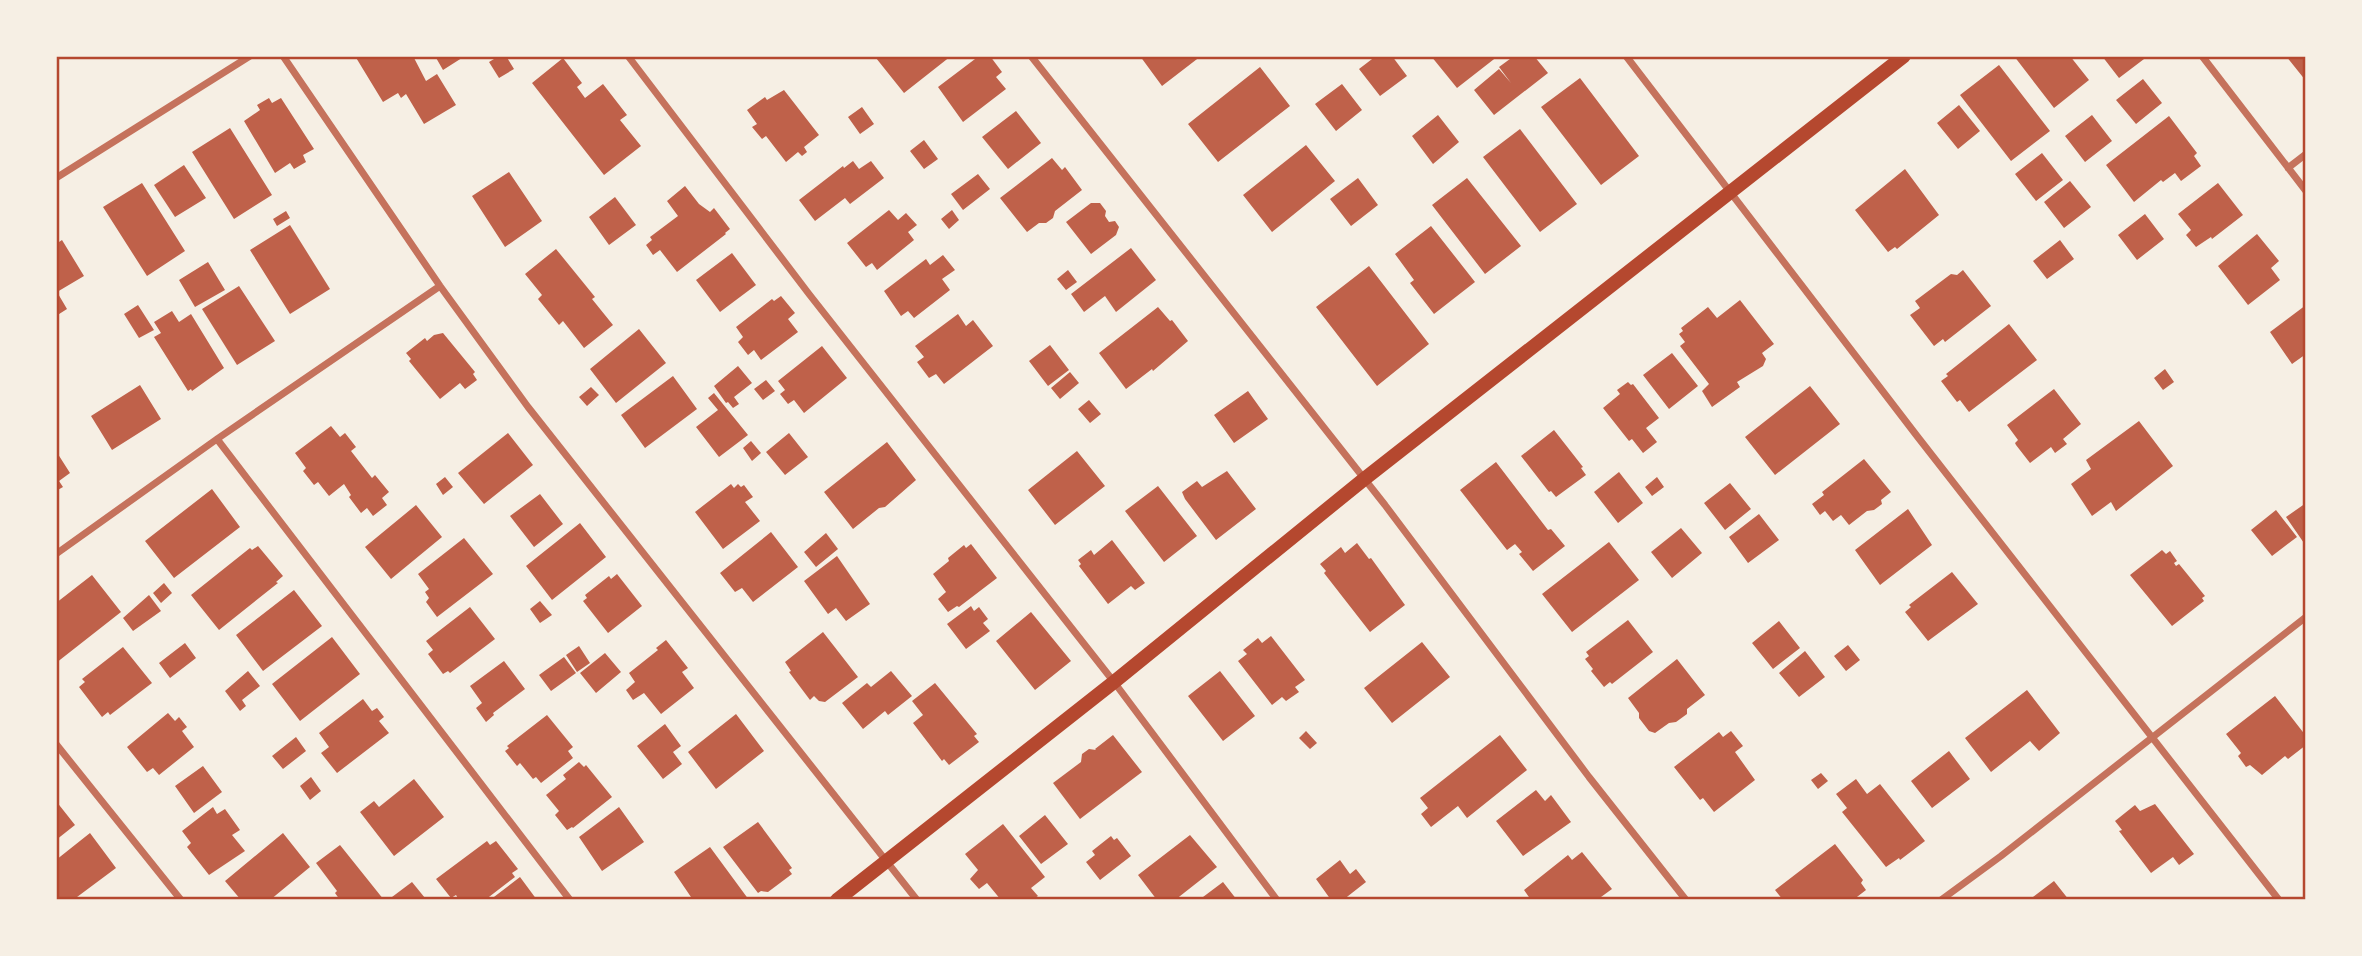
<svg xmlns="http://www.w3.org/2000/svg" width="2362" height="956" viewBox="0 0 2362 956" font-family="Arial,sans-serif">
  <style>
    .building { fill: #bf614a }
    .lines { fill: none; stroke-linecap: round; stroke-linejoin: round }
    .minor { stroke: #c5725c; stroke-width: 7 }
    .secondary { stroke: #b5482f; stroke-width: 14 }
    .neatline { fill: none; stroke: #b5482f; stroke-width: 2.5 }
  </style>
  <rect width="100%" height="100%" fill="#f6efe4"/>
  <!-- building -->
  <path class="building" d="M355,56H413L426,81L437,74L456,105L424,124L406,94L401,98L398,93L383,102Z
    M435,56H465L443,70Z
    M499,56H506L514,69L499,78L489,62Z
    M878,56H951L904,93L876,58Z
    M979,56H990L1002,72L996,77L1006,89L963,122L938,87Z
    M1140,56H1201L1162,86Z
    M1376,56H1392L1407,76L1380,96L1359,69Z
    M1431,56H1498L1457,88Z
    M1514,56H1534L1548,73L1494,115L1474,90L1499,69L1511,83L1499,67Z
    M2014,56H2070L2089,80L2054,108Z
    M2102,56H2148L2119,78Z
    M2286,56H2306V81Z
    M563,58L582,83L577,87L585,98L603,84L627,115L620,120L641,146L604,175L532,83Z
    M1999,65L2050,131L2011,161L1960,95Z
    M1260,67L1290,106L1218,162L1188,124Z
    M1580,78L1639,156L1601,185L1541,107Z
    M2143,79L2162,103L2136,124L2116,100Z
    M1342,84L1362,110L1336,131L1315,104Z
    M784,90L819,135L804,147L807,152L802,156L798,152L786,162L766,136L762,139L752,127L757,124L747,110L765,97L767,100Z
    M269,98L272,103L281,98L314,149L303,155L306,162L294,169L290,163L275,173L244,121L260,110L257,105Z
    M1959,105L1980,131L1958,149L1937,123Z
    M862,107L874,124L860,134L848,117Z
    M1016,111L1041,143L1008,169L982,137Z
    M1438,115L1459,142L1433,164L1412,136Z
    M2092,115L2112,141L2085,162L2065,136Z
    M2169,116L2197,153L2194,156L2201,166L2181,181L2175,173L2163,182L2161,180L2134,202L2106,165Z
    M230,128L272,195L234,219L192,152Z
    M1520,129L1577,204L1540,232L1483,157Z
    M924,140L938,159L924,169L910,151Z
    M1306,145L1335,181L1272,232L1243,195Z
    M2042,153L2063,180L2036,201L2015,174Z
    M1052,158L1062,170L1065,167L1082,190L1055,211L1053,218L1046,223H1039L1027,232L1000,198Z
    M853,161L859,169L871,161L884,178L850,204L845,198L815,221L799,200L843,166L844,168Z
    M184,165L206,198L175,217L154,185Z
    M1905,169L1939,215L1897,249L1895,247L1888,252L1855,210Z
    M509,172L542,221L505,247L472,196Z
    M978,174L990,189L963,210L951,194Z
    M1358,178L1378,205L1351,226L1330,199Z
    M1467,178L1521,246L1485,274L1432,205Z
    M2070,181L2091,207L2064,228L2044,202Z
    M142,183L185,251L147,276L103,207Z
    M2218,183L2243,215L2212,239L2211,237L2196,247L2186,235L2191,230L2178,214Z
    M685,186L699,204L710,212L714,208L730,229L725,233L726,234L677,272L660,250L653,255L646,245L652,240L650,237L678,216L667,201Z
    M615,197L636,225L609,245L589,217Z
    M1091,203H1100L1106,211L1105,216L1109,222L1115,221L1119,227L1116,235L1091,254L1066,222Z
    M889,210L898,220L906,213L917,225L908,232L914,240L877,270L872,263L866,267L847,243Z
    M952,210L959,220L949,229L941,219Z
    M286,211L290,218L277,226L273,219Z
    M2145,214L2164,239L2137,260L2118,235Z
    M290,225L330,289L290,314L250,250Z
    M1431,226L1475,282L1434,314L1410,283L1414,280L1395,254Z
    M2257,234L2279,261L2271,268L2280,280L2248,305L2218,266Z
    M62,240L84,276L57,292L67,309L56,316V244Z
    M2060,240L2074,259L2047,279L2033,261Z
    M1131,248L1156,280L1116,312L1105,296L1084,312L1071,294Z
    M556,249L595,297L592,299L613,325L584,348L563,321L559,325L538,299L542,295L525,274Z
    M732,253L756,285L720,312L696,280Z
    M943,255L955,270L942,279L950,290L914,318L908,311L901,316L884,291L926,259L930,265Z
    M208,262L225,290L195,307L179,280Z
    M1369,266L1429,344L1377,386L1316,307Z
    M1068,270L1077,282L1066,290L1057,279Z
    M1963,270L1991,306L1945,342L1943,339L1934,346L1910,315L1920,308L1915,301L1951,274L1957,275Z
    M239,286L275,341L237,365L202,309Z
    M781,296L795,313L788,319L798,332L761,360L754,350L748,355L738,342L743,337L736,327L772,299L774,301Z
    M1740,300L1774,344L1762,353L1766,359L1763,366L1737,382L1740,387L1712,407L1702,391L1709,384L1680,346L1685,342L1679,334L1683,331L1681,328L1708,307L1717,318Z
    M138,305L154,330L139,338L124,314Z
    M2306,305V354L2292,364L2270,332Z
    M1158,307L1170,321L1172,320L1188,341L1153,371L1152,369L1126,389L1099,353Z
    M172,311L179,322L191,314L224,368L192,391L191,389L188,391L154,337L161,333L154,322Z
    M958,314L966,326L973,320L993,346L944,384L936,374L929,378L917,362L924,357L915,346Z
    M2009,324L2037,360L1969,412L1960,400L1957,402L1941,381L1948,376L1946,374Z
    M639,329L666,363L616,403L590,369Z
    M443,333L475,372L473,374L477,380L465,389L460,383L440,399L409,361L411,359L406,353L425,338L427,341L434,335Z
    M1050,345L1069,370L1048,386L1029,361Z
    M822,346L847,378L804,413L794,400L788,404L780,394L785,390L778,381Z
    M1672,353L1698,386L1669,409L1643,375Z
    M738,366L752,383L734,397L739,404L733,408L728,402L726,403L714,386Z
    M2165,369L2174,382L2163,390L2154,378Z
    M1070,372L1079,383L1060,399L1051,388Z
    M673,376L697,409L645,448L621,415Z
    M766,380L775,391L763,400L754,389Z
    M1628,382L1631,385L1633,384L1659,418L1646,428L1657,442L1643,453L1632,439L1629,441L1603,408L1620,394L1617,390Z
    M140,385L161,419L112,450L91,416Z
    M1810,386L1840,424L1775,475L1745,437Z
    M591,387L599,395L587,406L579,397Z
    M2054,389L2081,424L2063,439L2067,444L2055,453L2051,447L2030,463L2016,445L2015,443L2018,440L2007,425Z
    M1248,391L1268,419L1234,443L1214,415Z
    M714,393L748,435L719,457L696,427L718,410L708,398Z
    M1089,400L1101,414L1090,423L1078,409Z
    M2139,421L2173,466L2116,511L2111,502L2092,516L2071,484L2091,469L2086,460Z
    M331,426L340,437L345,433L356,447L351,451L372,478L375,475L389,492L382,498L387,505L373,516L367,508L361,513L349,497L351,495L344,484L329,496L318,482L314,485L303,471L306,468L295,453Z
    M1554,430L1583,467L1581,468L1586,475L1556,497L1551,491L1549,492L1521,456Z
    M508,433L533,465L484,504L458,473Z
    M789,433L808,457L785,475L766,452Z
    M751,441L761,453L752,461L743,448Z
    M887,442L916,480L885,507L879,508L853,529L824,492Z
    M56,451L70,473L59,481L63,487L56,491Z
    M1077,451L1105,486L1055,525L1028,490Z
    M1864,459L1891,492L1881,500L1882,504L1874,510L1867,511L1849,525L1841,515L1833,521L1825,511L1820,515L1812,504L1824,495L1822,492Z
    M1496,462L1548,530L1551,529L1565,546L1533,571L1519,554L1522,552L1515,544L1507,550L1460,490Z
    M1227,471L1256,509L1216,540L1185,499L1182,492L1197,481L1202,487Z
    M1619,472L1643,503L1618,523L1594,492Z
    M445,477L453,487L443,495L436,484Z
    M1657,477L1664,487L1652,496L1645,487Z
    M1730,483L1751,509L1725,530L1704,503Z
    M731,484L734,488L738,484L741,487L744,485L753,497L745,502L760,521L723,549L695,512Z
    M1158,486L1197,536L1164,562L1125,511Z
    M212,489L240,527L174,578L145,541Z
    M540,494L563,524L534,547L510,516Z
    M2306,503V546L2286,517Z
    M416,505L442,537L391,579L365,547Z
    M1908,509L1932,545L1880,585L1855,550Z
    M2276,510L2297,537L2272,556L2251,530Z
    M1759,514L1779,540L1748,563L1729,537Z
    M580,523L606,557L552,600L526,566Z
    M1681,528L1702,553L1672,578L1651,552Z
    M771,532L798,567L753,602L742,588L735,592L720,573Z
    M826,533L838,549L816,567L804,552Z
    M464,538L493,574L437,617L426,602L429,598L425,592L429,589L418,574Z
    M1112,540L1145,583L1135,590L1131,586L1108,604L1079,566L1081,564L1078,560L1091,550L1094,555Z
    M1609,542L1639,580L1572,632L1542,594Z
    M1357,543L1369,559L1371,558L1405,605L1370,632L1324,573L1326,571L1320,564L1341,547L1345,553Z
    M971,544L997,578L959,607L957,606L948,612L938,599L946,592L933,574L949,561L948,558L964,545L966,548Z
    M258,546L283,576L276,582L278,583L219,630L191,595L250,548L252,550Z
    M2162,550L2166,554L2170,551L2177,561L2174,563L2176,566L2179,564L2205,596L2202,598L2204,601L2172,626L2130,575Z
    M837,556L870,604L846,621L836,608L828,614L804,581Z
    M1952,572L1978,604L1928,641L1905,612L1911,607L1909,605Z
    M617,574L642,606L608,633L583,601L587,598L585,595L609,576L611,579Z
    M92,575L121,612L56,663V603Z
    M164,583L172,593L161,603L153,593Z
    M294,590L322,626L263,671L236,635Z
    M149,595L161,611L133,631L123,618Z
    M540,601L552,615L540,623L530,609Z
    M971,606L974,611L979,607L988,619L983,623L990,631L966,649L947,624Z
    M470,607L495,639L450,673L448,671L443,674L428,654L433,650L426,641Z
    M1031,612L1071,661L1035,690L996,641Z
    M1628,620L1653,652L1612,684L1610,682L1604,687L1591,671L1593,669L1585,659L1589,656L1586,652Z
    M1779,621L1800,648L1773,669L1752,643Z
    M823,632L858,677L825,702L819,701L814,696L810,700L789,672L791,671L785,662Z
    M1271,636L1305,680L1295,687L1299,692L1286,701L1282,697L1272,705L1238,661L1247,654L1243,650L1258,638L1262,643Z
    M332,637L360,674L300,721L272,684Z
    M666,640L688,668L682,672L694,688L661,714L644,693L633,700L626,690L635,682L629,673L658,650L656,648Z
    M1422,642L1450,677L1392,723L1364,688Z
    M185,643L196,658L170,678L159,663Z
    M1848,645L1860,660L1846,671L1834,656Z
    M579,646L590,663L577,672L566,655Z
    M123,647L152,683L110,715L108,712L102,717L79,687L85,682L82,679Z
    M1805,651L1825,677L1799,697L1779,673Z
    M605,653L621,672L596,693L580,673Z
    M564,657L576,673L551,691L539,675Z
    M1677,659L1705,695L1687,709V714L1676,722L1669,723L1655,733L1649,731L1639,718V713L1628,698Z
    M504,661L525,689L493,713L494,715L486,722L476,708L482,703L470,686Z
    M248,671L260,686L242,700L246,706L240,711L225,691Z
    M891,671L912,696L888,715L885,711L863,729L842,703L867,683L871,687Z
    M1220,671L1255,716L1223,741L1188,696Z
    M935,683L977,734L974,736L979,742L949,765L944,759L942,761L913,723L923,715L912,701Z
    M2027,690L2060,733L2039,751L2030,741L1991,772L1965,738Z
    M2275,696L2306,736V745L2288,759L2285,756L2262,775L2250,765L2246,767L2238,756L2241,753L2226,734Z
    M363,699L372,711L377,708L384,717L379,721L389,733L337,773L321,753L329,747L319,733Z
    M168,713L175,721L179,717L187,727L182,731L194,747L159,775L153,768L147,772L127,747Z
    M736,714L764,751L716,789L688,752Z
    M547,715L573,747L568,751L573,758L541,783L536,777L533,779L520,763L517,766L505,751L509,748L507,746Z
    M665,724L681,746L673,752L682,764L663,779L637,746Z
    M1306,731L1317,743L1310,749L1299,738Z
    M1731,731L1743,746L1735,752L1755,780L1714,812L1703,798L1700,800L1674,767L1719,732L1723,737Z
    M1113,735L1142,772L1080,819L1053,783L1081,762L1082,754L1089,749L1096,750L1095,749Z
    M1500,735L1527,770L1467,818L1458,806L1431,827L1421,814L1428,808L1420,798Z
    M296,737L306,751L283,769L272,756Z
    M1949,751L1970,779L1932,808L1911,781Z
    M579,762L584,767L586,765L612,797L573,828L572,827L567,830L555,815L559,811L546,795L566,779L563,775Z
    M203,766L222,792L194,813L175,786Z
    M1821,773L1828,781L1818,789L1811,780Z
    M311,777L321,791L310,800L300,786Z
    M414,779L444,817L394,856L360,812L374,801L379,807Z
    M1856,779L1867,794L1880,784L1925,841L1900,860L1899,858L1886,867L1842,812L1847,808L1836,794Z
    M1536,790L1545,801L1551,795L1571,822L1523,856L1496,821Z
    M56,801L75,825L56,840Z
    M2155,804L2194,854L2179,865L2173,857L2151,873L2119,831L2122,830L2115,821L2135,805L2140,811Z
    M213,807L217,814L225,809L240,830L232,835L245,851L209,875L187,847L191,843L182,831Z
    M619,807L644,842L602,871L579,837Z
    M1045,815L1068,844L1041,864L1019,836Z
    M758,822L792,868L789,870L792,874L768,892L761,891L758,893L723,847Z
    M1003,824L1045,877L1031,888L1038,896L1032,900H1001L987,883L979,889L970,879L978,870L965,854Z
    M90,833L116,868L73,900H56V860Z
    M283,833L310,867L270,900H241L225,881Z
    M1190,835L1217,867L1175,900H1157L1138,875Z
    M1111,836L1114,840L1117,838L1131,856L1100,880L1086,862L1095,855L1092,851Z
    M487,841L490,845L496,841L518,869L512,873L515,877L485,900H459L456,895L451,898L436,879Z
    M1835,844L1863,880L1861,883L1866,890L1853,900H1783L1775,890Z
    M340,845L384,900H340L335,893L337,891L316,863Z
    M710,847L749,900H693L674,872Z
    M1582,852L1612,889L1601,897L1604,900H1531L1524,890L1568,855L1572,860Z
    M1340,860L1350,874L1356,869L1366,882L1343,900H1331L1316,879Z
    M520,877L537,900H490Z
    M2054,881L2069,900H2029Z
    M412,882L425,898L423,900H388Z
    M1223,882L1237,900H1199Z"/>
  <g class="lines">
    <!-- minor -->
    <path class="minor" d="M283,56L440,286L528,407L917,900
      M628,56L809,294L1114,682L1277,900
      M1031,56L1385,505L1589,777L1686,900
      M1626,56L1917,436L2279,900
      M2202,56L2306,191
      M2288,168L2306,154
      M56,178L250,56
      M217,439L570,900
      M56,554L217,439L440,286
      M56,744L181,900
      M1941,900L2001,856L2306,617"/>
    <!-- secondary -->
    <path class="secondary" d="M837,900L1114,682L1363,480L1904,56"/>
  </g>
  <!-- border -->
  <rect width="2362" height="956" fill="none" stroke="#f6efe4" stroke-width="116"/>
  <rect x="58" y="58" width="2246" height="840" class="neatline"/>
</svg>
